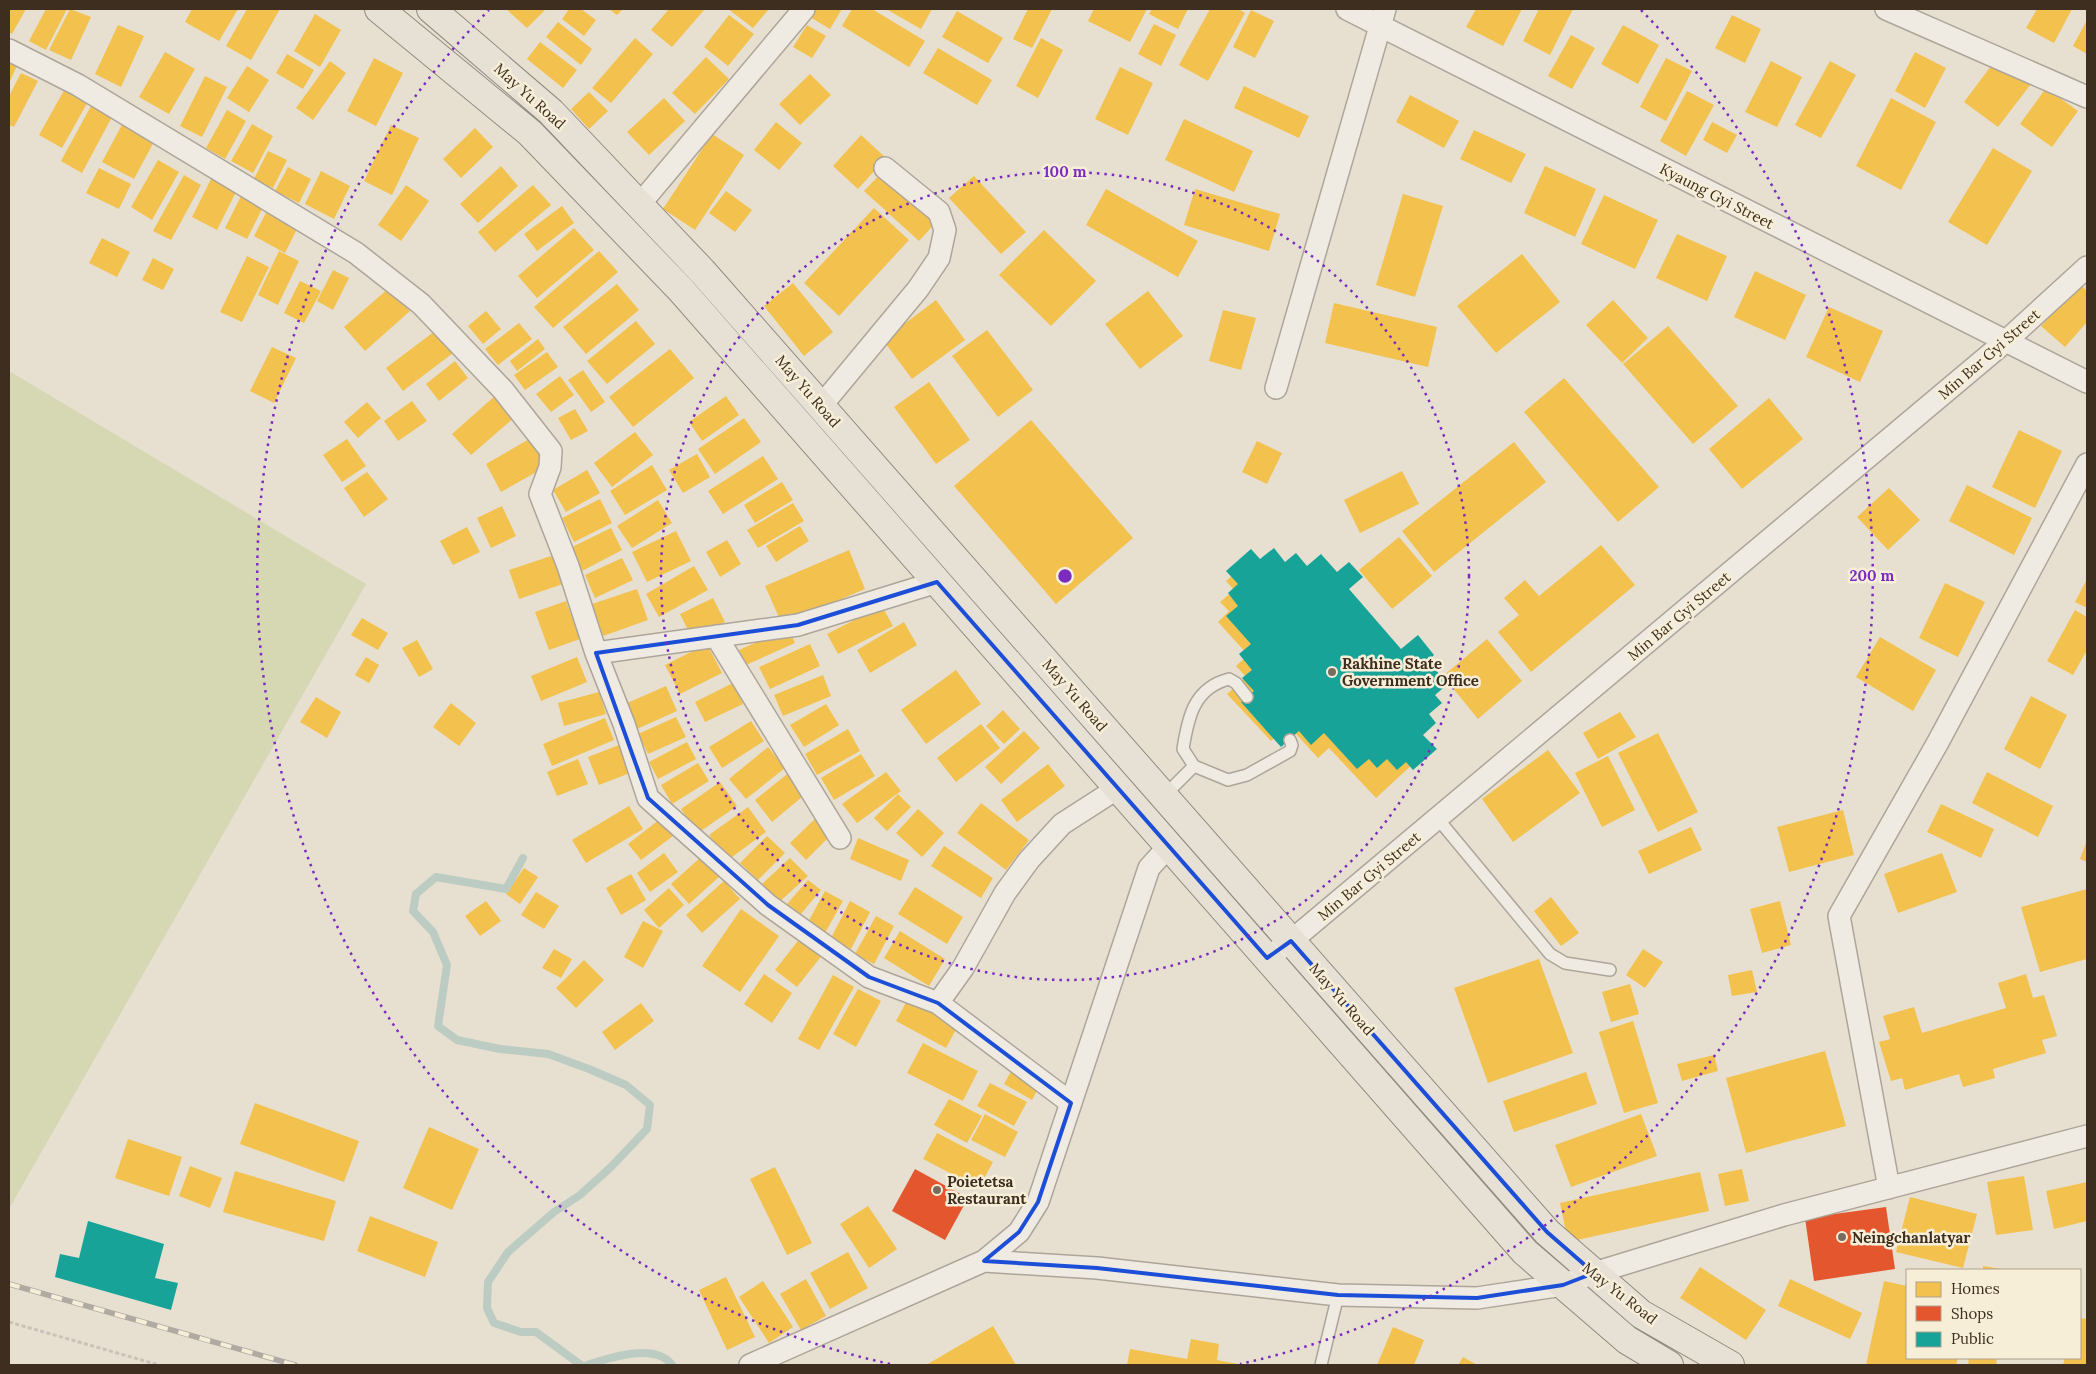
<svg xmlns="http://www.w3.org/2000/svg" width="2096" height="1374" viewBox="0 0 2096 1374" font-family="Lora,serif">
  <style>
    .garden { fill: #d6d7b3 }
    .homes { fill: #f2c14e }
    .shops { fill: #e4572e }
    .public { fill: #17a398 }
    .lines { fill: none; stroke-linecap: round; stroke-linejoin: round }
    .stream { stroke: #bcccc2; stroke-width: 8 }
    .service-casing { stroke: #ada599; stroke-width: 14 }
    .minor-casing { stroke: #ada599; stroke-width: 24 }
    .primary-casing { stroke: #928b80; stroke-width: 30 }
    .path { stroke: #c8c2b9; stroke-width: 3; stroke-dasharray: 4 2.5; stroke-linecap: butt }
    .service { stroke: #efebe3; stroke-width: 11 }
    .minor { stroke: #efebe3; stroke-width: 21 }
    .primary { stroke: #e6e1d4; stroke-width: 28 }
    .rail-casing { stroke: #afaaa2; stroke-width: 5.5 }
    .rail { stroke: #f7eed8; stroke-width: 4; stroke-dasharray: 11; stroke-linecap: butt }
    .marked { fill: none; stroke: #1d4ed8; stroke-width: 4; stroke-linejoin: round }
    .ring { fill: none; stroke: #7b2cbf; stroke-width: 2.5; stroke-dasharray: 2.5 5 }
    .poi-dot { fill: #786c5e; stroke: #f7eed8; stroke-width: 2 }
    .labels { text-anchor: middle; dominant-baseline: central; stroke-width: 5; stroke-linejoin: round; paint-order: stroke }
    .street-label { font-size: 15px; fill: #3d2e20; stroke: #f7eed8 }
    .poi-label { font-size: 15px; font-weight: bold; fill: #3d2e20; stroke: #f7eed8; text-anchor: start }
    .centre { fill: #7b2cbf; stroke: #f7eed8; stroke-width: 2.5 }
    .ring-label { font-size: 15px; text-anchor: middle; font-weight: bold; fill: #7b2cbf; stroke: #f7eed8; stroke-width: 5; stroke-linejoin: round; paint-order: stroke }
  </style>
  <rect width="100%" height="100%" fill="#e7e0d1"/>
  <!-- garden -->
  <path class="garden" d="M9,371L366,584L10,1207L9,1206Z"/>
  <!-- homes -->
  <path class="homes" d="M9,9H26L12,34L9,32Z
    M46,9H67L46,50L29,41Z
    M70,9L91,17L71,60L49,50Z
    M192,9H238L219,41L185,22Z
    M247,9H280L251,60L226,46Z
    M506,9H546L527,28Z
    M569,9H581L596,20L584,36L562,19Z
    M609,9H623L617,15Z
    M669,9H705L672,47L651,30Z
    M728,9H769L753,28Z
    M815,9H842L830,29L810,17Z
    M852,9H872L925,41L909,67L842,26Z
    M886,9H932L921,29Z
    M1028,9H1052L1032,48L1013,39Z
    M1094,9H1147L1130,42L1088,21Z
    M1152,9H1188L1178,29L1149,14Z
    M1210,9H1238L1245,13L1208,81L1179,65Z
    M1476,9H1522L1503,46L1466,27Z
    M1539,9H1573L1550,55L1523,41Z
    M2037,9H2072L2054,43L2026,28Z
    M1251,10L1274,21L1255,58L1233,47Z
    M957,11L1003,38L988,63L942,37Z
    M315,14L341,30L320,67L294,51Z
    M729,15L754,34L728,66L704,47Z
    M1732,15L1761,29L1745,63L1715,48Z
    M2087,20V54L2073,46Z
    M558,22L592,49L581,65L546,37Z
    M1154,24L1176,35L1161,66L1138,54Z
    M118,25L144,36L121,87L95,74Z
    M807,25L826,36L812,58L793,47Z
    M1623,25L1659,45L1638,84L1601,64Z
    M1571,35L1595,48L1572,89L1548,76Z
    M635,38L653,54L611,103L592,88Z
    M1041,38L1063,50L1038,98L1016,86Z
    M540,42L577,70L563,88L527,59Z
    M938,48L992,80L977,105L923,73Z
    M165,52L195,69L169,114L139,97Z
    M1915,52L1946,68L1925,108L1895,91Z
    M287,54L314,70L303,89L276,73Z
    M706,57L729,79L695,114L672,93Z
    M374,58L403,73L376,126L347,111Z
    M1666,58L1692,71L1666,121L1640,107Z
    M1997,58L2031,84L1998,127L1964,102Z
    M330,61L346,73L313,120L296,108Z
    M1771,61L1802,77L1777,127L1745,112Z
    M1830,61L1856,75L1821,138L1795,125Z
    M9,62L17,66L9,83Z
    M247,66L269,80L249,112L227,98Z
    M1120,67L1153,83L1128,135L1095,119Z
    M21,73L38,81L14,127L9,125V96Z
    M810,74L831,95L800,125L779,104Z
    M205,76L227,87L202,137L180,126Z
    M67,85L90,98L62,148L39,135Z
    M1244,86L1309,116L1299,138L1234,108Z
    M2046,88L2078,111L2052,147L2020,124Z
    M1687,91L1714,105L1686,156L1660,141Z
    M589,92L608,111L589,129L571,109Z
    M1410,95L1459,121L1444,148L1396,122Z
    M664,98L685,121L649,155L627,132Z
    M1891,98L1936,122L1901,190L1856,166Z
    M92,104L113,115L82,173L61,161Z
    M227,110L246,121L225,159L206,148Z
    M1184,119L1253,151L1234,192L1165,160Z
    M124,121L156,138L134,179L102,162Z
    M776,122L802,143L779,170L754,150Z
    M1712,122L1737,135L1727,153L1703,140Z
    M252,124L273,136L253,173L231,161Z
    M391,125L419,138L392,195L364,181Z
    M475,128L493,147L461,178L443,159Z
    M1474,130L1526,154L1511,183L1460,159Z
    M712,134L744,155L695,230L663,209Z
    M861,135L886,158L858,189L833,166Z
    M1993,148L2032,171L1987,245L1948,222Z
    M268,151L287,160L273,188L254,179Z
    M158,160L179,172L152,220L131,207Z
    M501,166L518,186L478,223L460,204Z
    M1545,166L1596,189L1575,237L1524,213Z
    M288,167L311,179L299,203L275,191Z
    M99,168L131,184L119,209L86,193Z
    M884,170L938,220L919,241L864,191Z
    M321,171L350,186L334,219L305,204Z
    M184,175L201,185L171,240L153,231Z
    M974,176L1026,232L1001,254L949,198Z
    M212,177L237,190L217,230L192,217Z
    M406,185L429,201L401,241L378,225Z
    M533,185L551,205L495,252L478,232Z
    M1106,189L1198,241L1178,277L1086,225Z
    M1195,189L1280,214L1269,251L1184,225Z
    M726,191L752,210L735,232L709,213Z
    M243,192L265,203L247,239L225,228Z
    M1403,194L1443,206L1415,297L1376,285Z
    M1604,195L1658,220L1635,269L1581,244Z
    M562,206L574,223L537,251L524,234Z
    M874,208L909,240L839,316L804,283Z
    M268,209L299,225L285,253L254,236Z
    M574,228L594,250L537,298L518,276Z
    M1044,230L1096,281L1051,326L999,275Z
    M1677,234L1727,256L1707,301L1656,278Z
    M102,238L130,252L117,277L89,263Z
    M279,251L299,261L278,305L258,295Z
    M599,251L618,272L553,328L534,307Z
    M1522,254L1560,302L1496,353L1457,306Z
    M247,256L269,267L242,322L220,312Z
    M153,258L174,269L163,290L142,280Z
    M333,270L349,278L333,310L317,301Z
    M1755,271L1806,295L1785,340L1734,317Z
    M300,281L321,291L304,323L284,313Z
    M793,283L833,332L804,356L764,306Z
    M617,284L639,310L586,354L563,327Z
    M2080,284L2087,291V322L2065,347L2041,326Z
    M389,288L410,311L365,351L344,327Z
    M1148,291L1183,336L1140,369L1105,324Z
    M936,300L965,340L912,379L883,340Z
    M1613,300L1648,338L1622,363L1586,325Z
    M1334,303L1437,327L1428,367L1325,343Z
    M1829,307L1883,331L1860,382L1806,357Z
    M1223,310L1256,318L1241,370L1209,361Z
    M486,311L501,329L483,344L468,326Z
    M636,321L655,344L607,384L587,361Z
    M519,323L532,339L498,365L485,349Z
    M1668,326L1738,406L1693,444L1623,364Z
    M987,330L1033,390L998,417L952,356Z
    M435,331L453,353L403,391L386,368Z
    M538,339L545,349L517,371L510,361Z
    M272,347L296,358L274,403L250,391Z
    M670,349L694,378L633,427L609,397Z
    M547,352L558,367L525,390L514,375Z
    M455,361L468,378L439,401L426,384Z
    M583,370L605,402L591,412L568,380Z
    M560,376L574,395L551,412L536,394Z
    M1564,378L1659,487L1618,522L1524,412Z
    M929,382L970,440L936,464L894,407Z
    M496,395L515,417L471,455L452,434Z
    M726,396L739,415L702,441L689,422Z
    M1769,398L1803,439L1742,489L1709,449Z
    M412,401L427,421L398,441L384,421Z
    M367,402L381,418L358,438L344,422Z
    M575,409L588,431L571,440L558,418Z
    M744,418L761,442L715,474L698,449Z
    M1031,420L1133,538L1056,604L954,486Z
    M2019,430L2062,451L2035,508L1992,487Z
    M635,432L653,455L612,487L594,463Z
    M531,438L547,466L501,492L486,464Z
    M347,439L366,466L342,482L323,455Z
    M1257,441L1282,453L1267,484L1242,472Z
    M1514,442L1546,482L1434,572L1402,531Z
    M697,454L710,477L683,493L669,470Z
    M763,456L778,479L723,514L708,491Z
    M652,465L667,490L625,515L610,491Z
    M587,470L600,493L566,512L553,490Z
    M1402,471L1419,504L1360,533L1344,500Z
    M367,472L388,499L364,517L344,488Z
    M782,482L793,500L755,523L744,505Z
    M1967,485L2032,518L2014,555L1949,521Z
    M1889,488L1920,520L1888,550L1857,517Z
    M600,499L612,523L574,542L562,518Z
    M658,500L672,523L632,548L617,526Z
    M793,503L804,521L758,548L747,530Z
    M502,506L516,536L491,548L477,518Z
    M800,526L809,541L776,562L766,546Z
    M467,527L480,552L453,565L440,541Z
    M611,528L622,550L582,571L570,548Z
    M676,531L691,561L647,582L632,552Z
    M1399,537L1432,576L1392,609L1359,570Z
    M727,540L741,564L720,577L706,552Z
    M1601,545L1635,585L1531,672L1498,632L1519,615L1504,598L1525,580L1539,596Z
    M849,550L865,589L782,624L765,586Z
    M554,555L563,584L519,599L509,570Z
    M1253,556L1299,606L1284,620L1363,706L1376,694L1427,751L1376,798L1329,748L1318,758L1288,725L1271,741L1227,694L1246,677L1236,666L1248,655L1218,622L1229,611L1220,602L1234,590L1226,581Z
    M622,558L633,580L595,598L585,575Z
    M694,566L708,590L659,617L646,594Z
    M2087,579V608L2075,602Z
    M1945,583L1985,602L1958,657L1919,638Z
    M637,589L648,620L603,636L592,604Z
    M713,598L725,622L692,638L680,614Z
    M566,601L580,639L549,650L535,612Z
    M882,606L893,626L838,654L827,634Z
    M2075,610L2087,617V650L2073,675L2047,661Z
    M362,618L388,633L378,650L351,635Z
    M904,622L917,645L870,673L857,650Z
    M788,628L795,643L746,665L739,650Z
    M1880,637L1936,670L1913,711L1856,677Z
    M1487,639L1522,681L1478,719L1443,676Z
    M417,640L433,669L419,677L402,648Z
    M707,644L722,673L680,694L665,665Z
    M810,644L820,666L770,689L759,667Z
    M366,657L379,665L369,683L355,675Z
    M577,657L587,682L541,701L531,676Z
    M956,670L981,704L926,744L901,710Z
    M823,675L831,696L783,716L774,695Z
    M733,683L743,704L705,722L695,702Z
    M666,686L677,711L637,729L625,704Z
    M599,692L606,714L564,726L558,703Z
    M2031,696L2067,715L2040,769L2004,749Z
    M316,697L341,712L327,738L300,722Z
    M451,703L476,723L459,746L433,727Z
    M826,704L839,725L804,747L790,725Z
    M1003,710L1020,729L1004,744L986,726Z
    M1620,712L1636,737L1598,759L1583,733Z
    M676,717L686,737L648,754L638,734Z
    M605,718L614,740L552,766L543,744Z
    M751,721L764,741L722,768L709,747Z
    M981,724L1000,748L956,782L937,758Z
    M848,729L860,751L817,775L805,754Z
    M1024,731L1040,748L1001,784L985,767Z
    M1658,733L1698,812L1658,832L1618,753Z
    M687,742L696,759L658,779L649,762Z
    M619,745L630,773L599,785L588,757Z
    M768,747L785,768L746,799L729,779Z
    M1548,750L1580,793L1513,842L1482,799Z
    M861,754L875,776L834,800L821,778Z
    M1608,756L1635,810L1602,827L1575,773Z
    M578,759L588,784L557,796L547,772Z
    M698,763L709,781L672,804L661,785Z
    M1048,764L1065,786L1017,822L1001,800Z
    M791,771L808,792L772,822L755,800Z
    M886,772L901,791L857,823L842,804Z
    M1987,772L2053,806L2038,837L1972,803Z
    M720,782L737,806L698,833L681,809Z
    M898,794L911,807L887,831L874,818Z
    M981,803L1029,840L1006,870L957,833Z
    M1941,804L1994,829L1981,858L1927,832Z
    M629,806L643,829L586,863L572,840Z
    M748,807L766,832L728,860L709,835Z
    M918,809L944,833L922,857L896,833Z
    M1843,810L1854,855L1789,872L1777,827Z
    M819,815L835,831L806,860L790,843Z
    M660,819L673,836L641,860L628,844Z
    M1691,827L1702,850L1649,874L1638,851Z
    M767,836L785,853L758,880L740,863Z
    M858,838L909,860L901,881L850,859Z
    M2087,840V862L2080,859Z
    M944,846L993,878L981,898L931,866Z
    M664,853L678,872L650,892L637,873Z
    M1942,853L1957,892L1898,913L1884,874Z
    M702,856L720,876L689,904L671,884Z
    M790,858L808,876L778,903L761,885Z
    M524,868L538,877L520,904L506,894Z
    M631,874L646,900L621,915L606,888Z
    M808,880L821,890L800,915L787,904Z
    M724,881L740,899L702,933L686,915Z
    M915,887L963,917L947,944L898,914Z
    M669,888L684,905L659,928L644,910Z
    M2087,889V959L2040,972L2021,907Z
    M825,891L843,901L825,933L807,924Z
    M536,892L559,906L544,929L521,915Z
    M1551,897L1579,933L1561,946L1534,911Z
    M486,901L501,921L480,936L465,916Z
    M850,901L870,912L851,949L831,938Z
    M1780,901L1791,945L1762,953L1750,909Z
    M741,909L779,936L740,992L702,966Z
    M876,916L894,926L874,964L855,954Z
    M643,921L663,931L643,968L624,957Z
    M900,931L945,959L929,986L884,958Z
    M801,937L823,954L797,987L775,970Z
    M554,949L572,959L561,978L542,968Z
    M1643,949L1663,962L1645,988L1626,975Z
    M1539,959L1573,1053L1488,1083L1454,988Z
    M584,960L604,980L576,1008L556,988Z
    M1752,970L1757,992L1732,996L1728,975Z
    M764,974L792,993L772,1023L744,1004Z
    M2026,974L2033,998L2044,995L2057,1036L2042,1040L2046,1053L1993,1069L1995,1078L1963,1087L1959,1074L1905,1090L1902,1078L1891,1081L1879,1042L1890,1039L1883,1016L1914,1007L1922,1033L2006,1008L1998,983Z
    M833,975L854,987L819,1050L798,1039Z
    M1630,984L1639,1014L1611,1022L1602,992Z
    M858,989L881,1001L856,1047L833,1034Z
    M910,995L960,1022L946,1048L896,1021Z
    M641,1003L654,1021L615,1050L602,1032Z
    M1633,1021L1658,1103L1624,1113L1599,1032Z
    M923,1043L978,1071L963,1101L907,1073Z
    M1825,1051L1846,1126L1746,1153L1726,1078Z
    M1714,1055L1718,1071L1682,1081L1677,1064Z
    M1014,1066L1042,1082L1032,1100L1004,1084Z
    M1586,1072L1597,1104L1514,1132L1503,1101Z
    M990,1083L1027,1102L1014,1126L977,1106Z
    M949,1099L982,1116L967,1143L934,1125Z
    M255,1103L359,1141L344,1182L240,1144Z
    M985,1114L1018,1132L1005,1157L971,1140Z
    M1641,1114L1657,1156L1571,1187L1555,1145Z
    M429,1127L479,1149L452,1210L403,1188Z
    M937,1133L993,1162L979,1188L923,1159Z
    M128,1139L182,1157L169,1196L115,1178Z
    M190,1166L222,1178L210,1208L179,1196Z
    M775,1167L812,1243L787,1255L750,1179Z
    M1742,1169L1749,1201L1725,1206L1718,1174Z
    M235,1171L336,1201L324,1241L223,1212Z
    M1700,1172L1709,1211L1568,1242L1560,1203Z
    M2024,1176L2033,1230L1996,1235L1987,1182Z
    M2087,1182V1221L2054,1229L2046,1191Z
    M1910,1197L1977,1214L1963,1268L1896,1252Z
    M868,1206L897,1249L869,1268L840,1224Z
    M370,1216L438,1242L425,1277L357,1251Z
    M848,1252L868,1288L830,1309L810,1273Z
    M1983,1266L2002,1269V1270H1983Z
    M1700,1267L1766,1310L1746,1340L1680,1298Z
    M726,1277L755,1337L727,1350L699,1290Z
    M806,1279L826,1316L801,1330L780,1294Z
    M1790,1279L1862,1313L1850,1339L1778,1306Z
    M763,1281L793,1327L769,1343L739,1297Z
    M1884,1281L1907,1286V1358H1958L1956,1365H1866Z
    M2080,1318L2087,1319V1365H2063L2065,1358H2080Z
    M993,1326L1016,1365H926Z
    M1393,1327L1424,1340L1414,1365H1377Z
    M1191,1339L1219,1344L1217,1360L1243,1365H1127L1130,1349L1187,1359Z
    M1463,1357L1477,1365H1458Z
    M1969,1358H1997L1996,1365H1968Z"/>
  <!-- shops -->
  <path class="shops" d="M915,1169L968,1198L945,1240L892,1211Z
    M1886,1207L1895,1269L1814,1281L1805,1218Z"/>
  <!-- public -->
  <path class="public" d="M1274,548L1285,562L1296,553L1307,566L1321,554L1337,572L1349,562L1363,577L1349,589L1401,649L1418,635L1434,655L1428,661L1448,684L1435,695L1442,703L1429,714L1436,723L1423,735L1437,749L1413,770L1406,762L1397,770L1387,759L1377,768L1369,759L1357,769L1324,733L1311,745L1299,731L1281,747L1241,702L1254,691L1242,678L1252,670L1239,654L1251,644L1226,616L1238,606L1228,593L1238,584L1226,571L1251,549L1260,559Z
    M88,1221L164,1244L155,1278L178,1283L171,1310L55,1277L60,1254L79,1258Z"/>
  <g class="lines">
    <!-- stream -->
    <path class="stream" d="M523,858L506,889L436,877L416,894L413,911L433,932L447,965L438,1026L457,1040L500,1049L548,1054L589,1069L626,1085L650,1105L647,1129L611,1167L580,1195L554,1212L508,1252L488,1282L487,1308L494,1323L521,1332H536L581,1365
      M587,1365C609,1358 655,1342 672,1365"/>
    <!-- service casing -->
    <g class="service-casing">
      <path id="service" d="M1194,766L1228,780L1247,775L1290,751L1292,745L1290,740
        M1163,797L1194,766L1183,749C1188,717 1194,688 1229,679L1236,683L1247,697
        M1438,819L1550,954L1565,963L1610,970
        M1321,1365L1338,1295"/>
    </g>
    <!-- minor casing -->
    <g class="minor-casing">
      <path id="minor" d="M1347,9L2087,382
        M1886,9L2087,97
        M9,50L78,85L356,253L421,304L503,390L551,451L550,467L540,494L568,566L596,653L624,724L648,798L768,905L869,977L938,1003L963,968L1005,893L1029,860L1062,824L1118,788
        M639,205L804,9
        M1276,388L1385,9
        M821,406L918,289L939,258L945,230L939,212L885,168
        M716,636L840,838
        M596,653L798,625L937,582
        M1267,958L1291,941L2006,341L2087,267
        M938,1003L1071,1103
        M1889,1188L1839,916L1937,744L2087,464
        M984,1261L1097,1268L1338,1295L1477,1298L1563,1285L1594,1273L1784,1215L2087,1136
        M750,1365L984,1261L1019,1232L1038,1202L1149,868L1169,846"/>
    </g>
    <!-- primary casing -->
    <g class="primary-casing">
      <path id="primary" d="M379,9L530,133L681,290L1525,1252L1627,1340L1669,1365
        M431,9L551,112L702,271L1547,1232L1641,1314L1730,1365"/>
    </g>
    <!-- path -->
    <path class="path" d="M9,1322L159,1365"/>
    <!-- service -->
    <use href="#service" class="service"/>
    <!-- minor -->
    <use href="#minor" class="minor"/>
    <!-- primary -->
    <use href="#primary" class="primary"/>
    <!-- rail casing -->
    <g class="rail-casing">
      <path id="rail" d="M9,1284L295,1365"/>
    </g>
    <!-- rail -->
    <use href="#rail" class="rail"/>
  </g>
  <!-- marked area -->
  <path class="marked" d="M937,582L1267,958L1291,941L1547,1232L1594,1273L1563,1285L1477,1298L1338,1295L1097,1268L984,1261L1019,1232L1038,1202L1071,1103L938,1003L869,977L768,905L648,798L596,653L798,625Z"/>
  <!-- distance rings -->
  <g class="ring">
    <circle cx="1065" cy="576" r="404"/>
    <path d="M890 1364A807 807 0 0 1 489 10M1641 10A807 807 0 0 1 1240 1364"/>
  </g>
  <!-- markers -->
  <g class="poi-dot">
    <circle cx="1332" cy="672" r="5"/>
    <circle cx="937" cy="1190" r="5"/>
    <circle cx="1842" cy="1237" r="5"/>
  </g>
  <g class="labels">
    <!-- street labels -->
    <g class="street-label">
      <text transform="translate(530 96) rotate(42)">May Yu Road</text>
      <text transform="translate(1717 196) rotate(27)">Kyaung Gyi Street</text>
      <text transform="translate(1989 354) rotate(-41)">Min Bar Gyi Street</text>
      <text transform="translate(808 391) rotate(49)">May Yu Road</text>
      <text transform="translate(1679 616) rotate(-40)">Min Bar Gyi Street</text>
      <text transform="translate(1075 695) rotate(49)">May Yu Road</text>
      <text transform="translate(1369 876) rotate(-40)">Min Bar Gyi Street</text>
      <text transform="translate(1342 999) rotate(49)">May Yu Road</text>
      <text transform="translate(1620 1293) rotate(38)">May Yu Road</text>
    </g>
    <!-- poi labels -->
    <g class="poi-label">
      <text x="1342" y="663">Rakhine State<tspan x="1342" dy="17">Government Office</tspan></text>
      <text x="947" y="1181">Poietetsa<tspan x="947" dy="17">Restaurant</tspan></text>
      <text x="1852" y="1237">Neingchanlatyar</text>
    </g>
  </g>
  <circle cx="1065" cy="576" r="8" class="centre"/>
  <g class="ring-label">
    <text x="1065" y="177">100 m</text>
    <text x="1872" y="581">200 m</text>
  </g>
  <!-- border -->
  <rect width="2096" height="1374" fill="none" stroke="#3d2e20" stroke-width="20"/>
  <!-- legend -->
  <rect x="1906" y="1269" width="175" height="90" fill="#f7eed8" stroke="#ada18e"/>
  <rect x="1916" y="1282" width="25" height="15" fill="#f2c14e" stroke="#ada18e"/>
  <text x="1951" y="1294" font-size="15" fill="#3d2e20">Homes</text>
  <rect x="1916" y="1306" width="25" height="15" fill="#e4572e" stroke="#ada18e"/>
  <text x="1951" y="1319" font-size="15" fill="#3d2e20">Shops</text>
  <rect x="1916" y="1332" width="25" height="15" fill="#17a398" stroke="#ada18e"/>
  <text x="1951" y="1344" font-size="15" fill="#3d2e20">Public</text>
</svg>
